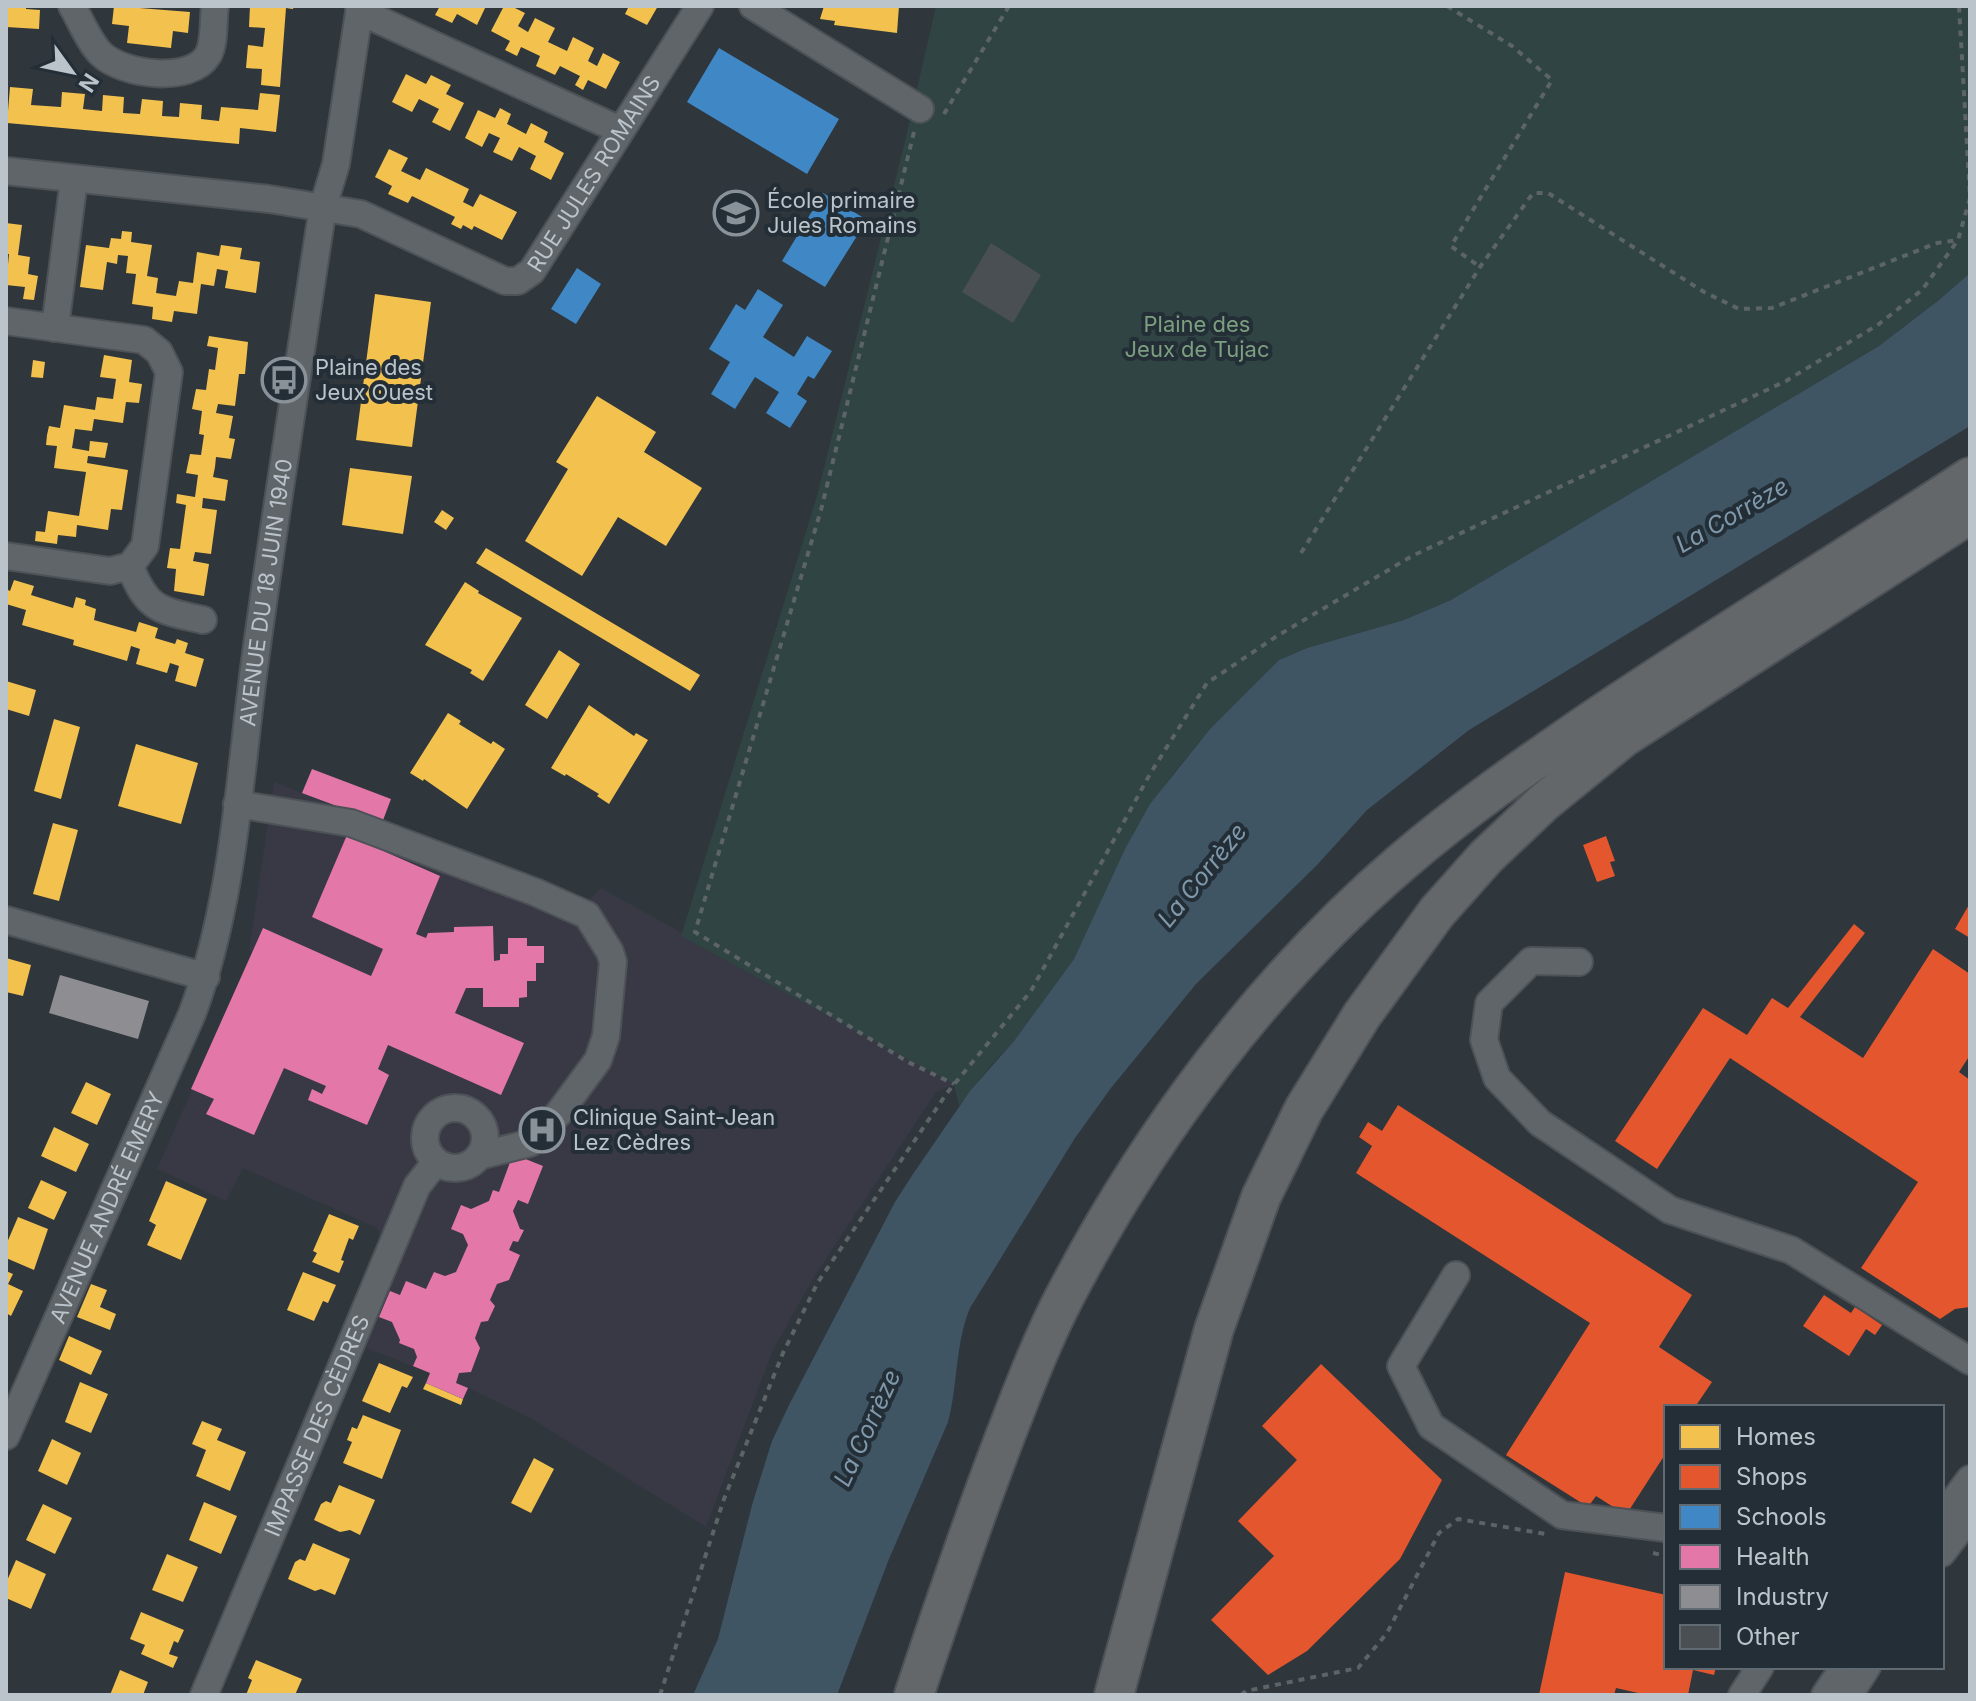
<svg xmlns="http://www.w3.org/2000/svg" width="1976" height="1701" viewBox="0 0 1976 1701" font-family="Inter,sans-serif">
  <style>
    .medical { fill: #383945 }
    .green { fill: #2f4443 }
    .water { fill: #3f5564 }
    .homes { fill: #f2c14e }
    .shops { fill: #e4572e }
    .schools { fill: #3f88c5 }
    .health { fill: #e377a8 }
    .industry { fill: #8d8d92 }
    .building { fill: #494f53 }
    .lines { fill: none; stroke-linecap: round; stroke-linejoin: round }
    .minor-casing { stroke: #4d5257; stroke-width: 30 }
    .highway-casing { stroke: #4c5258; stroke-width: 42 }
    .path { stroke: #5d6468; stroke-width: 4; stroke-dasharray: 6 6; stroke-linecap: butt }
    .minor { stroke: #60656a; stroke-width: 26 }
    .highway { stroke: #646769; stroke-width: 38 }
    .labels { text-anchor: middle; dominant-baseline: central; stroke-width: 8; stroke-linejoin: round; paint-order: stroke }
    .street-label { font-size: 22px; fill: #bbc4cb; stroke: #232e37 }
    .poi-label { font-size: 22px; fill: #bbc4cb; stroke: #232e37; text-anchor: start }
    .park-label { font-size: 22px; fill: #7c9f7f; stroke: #232e37 }
    .water-label { font-size: 24px; font-style: italic; fill: #7f98aa; stroke: #232e37 }
  </style>
  <rect width="100%" height="100%" fill="#2f363c"/>
  <!-- medical -->
  <path class="medical" d="M274,782L587,902L601,888L954,1084L936,1092L814,1277L773,1350L706,1527L530,1418L468,1388L366,1348L396,1274L377,1228L243,1168L226,1201L157,1169L253,952L249,950Z"/>
  <!-- green -->
  <path class="green" d="M936,6H1970V273L1939,300L1879,346L1451,600L1404,620L1307,648L1279,660L1210,729L1170,778L1135,830L1074,959L1014,1041L988,1069L959,1106L954,1084L681,936L817,496L905,141Z"/>
  <!-- water -->
  <path class="water" d="M1970,273V426L1469,730L1367,810L1317,865L1196,984L1111,1088L1075,1138L970,1308C955,1344 958,1385 948,1422L889,1559L837,1695H693L718,1639L752,1505L772,1441L789,1405L895,1202L913,1174L970,1091L1014,1041L1074,959L1126,847L1150,804L1210,729L1279,660L1307,648L1404,620L1451,600L1879,346L1939,300Z"/>
  <!-- homes -->
  <path class="homes" d="M6,6H26V9L40,10L39,29L6,27Z
    M114,6L190,12L188,33L173,31L171,48L127,43L129,26L112,24Z
    M250,6H294L293,9L286,8L280,87L261,85L262,69L246,68L248,45L263,47L265,28L249,27Z
    M440,6H486L477,25L457,14L452,23L435,15Z
    M504,6H511L525,13L518,26L528,32L535,18L555,28L548,42L567,51L573,37L594,48L588,61L597,66L603,53L620,62L606,89L588,80L583,90L575,85L580,76L560,66L555,75L536,66L540,56L521,47L517,56L505,50L510,41L491,31Z
    M629,6H658L647,25L625,14Z
    M899,6L897,33L834,25L835,21L820,19L824,6Z
    M406,74L426,84L431,75L451,85L446,94L464,103L450,131L432,122L439,109L419,99L412,112L392,102Z
    M10,87L33,89L31,105L61,107L62,92L85,94L83,109L102,111L103,95L124,97L123,113L140,114L142,99L163,101L162,116L179,117L180,103L202,105L201,119L219,121L221,107L258,110L260,93L280,95L276,132L240,128L239,144L7,123Z
    M500,108L511,114L507,124L526,134L531,123L548,132L544,142L564,153L551,180L530,169L536,156L519,147L512,161L493,152L500,138L489,133L482,147L465,138L478,110L495,118Z
    M389,149L408,158L401,171L420,180L426,168L469,189L463,202L473,207L480,194L517,212L502,240L474,226L472,230L463,225L461,229L451,224L455,217L412,196L408,203L388,194L392,186L375,177Z
    M6,223L22,225L18,255L30,257L28,274L38,276L34,300L23,299L25,287L6,285L9,254H6Z
    M122,231L132,232L131,242L152,245L147,276L158,278L156,293L176,296L179,281L193,283L197,252L219,256L221,245L242,248L240,259L260,262L256,293L225,288L228,271L217,269L214,286L201,284L197,314L174,311L172,322L152,319L153,307L132,304L136,274L126,273L128,256L118,255L117,264L107,262L103,290L80,287L86,245L109,248L111,238L121,239Z
    M375,294L431,302L412,447L356,440Z
    M209,336L248,342L245,374H239L235,406L218,404L216,413L233,416L229,438L235,439L231,459L216,457L215,467L213,477L228,480L225,501L203,498L202,508L217,510L211,554L195,552L193,561L209,564L204,596L174,591L176,569L167,568L170,548L180,549L186,505L176,503L177,494L195,497L198,475L186,473L190,454L201,455L204,435L199,434L202,411L192,409L196,389L206,390L209,369L215,370L218,348L207,346Z
    M104,355L132,360L129,382L142,384L139,403L126,402L123,423L94,419L92,431L75,429L72,448L89,451L90,441L108,443L105,458L88,456L87,463L128,470L122,510L111,509L108,530L77,525L76,537L58,535L57,544L35,541L36,531L45,532L48,511L79,516L86,472L54,468L57,446L46,445L47,435L49,426L60,428L64,405L95,410L97,397L113,399L116,379L100,377Z
    M33,360L45,362L43,378L31,377Z
    M597,396L656,432L644,452L702,488L666,546L618,517L582,576L525,541L568,469L556,462Z
    M350,468L412,476L403,534L342,525Z
    M442,510L454,518L446,530L434,522Z
    M486,548L700,675L690,691L476,563Z
    M14,580L34,586L31,595L73,608L76,597L86,600L85,605L96,609L94,620L136,632L139,622L158,628L155,638L175,644L177,639L188,643L185,653L204,659L196,687L175,681L179,666L170,663L167,673L136,664L140,649L131,646L127,661L73,645L74,640L22,625L26,610L6,604V589L10,591Z
    M465,582L479,591L478,593L522,618L483,681L470,673L472,670L425,645Z
    M559,650L580,664L547,719L525,705Z
    M6,681L36,690L29,716L6,709Z
    M589,705L634,736L636,733L648,740L609,804L597,796L599,794L566,774L565,776L551,768Z
    M448,713L461,721L459,724L491,744L493,741L505,749L467,809L424,779L423,781L410,773Z
    M54,719L80,727L61,799L34,791Z
    M136,744L198,763L181,824L118,806Z
    M53,823L78,830L59,901L33,894Z
    M6,958L31,965L23,996L6,992Z
    M86,1082L111,1094L97,1125L71,1113Z
    M54,1127L89,1144L76,1172L41,1156Z
    M41,1180L67,1192L54,1220L28,1208Z
    M166,1181L207,1199L181,1260L147,1245L156,1225L149,1221Z
    M329,1214L359,1226L353,1240L349,1238L341,1260L344,1261L339,1273L312,1262L317,1253L313,1251Z
    M18,1217L48,1229L34,1270L6,1258V1245Z
    M6,1271L13,1274L8,1284L23,1291L11,1316L6,1313Z
    M303,1272L336,1285L328,1303L323,1301L314,1321L287,1310Z
    M91,1284L107,1290L100,1307L116,1314L110,1330L77,1317Z
    M69,1336L102,1351L91,1375L59,1360Z
    M379,1363L413,1377L407,1388L402,1386L390,1413L362,1401Z
    M80,1382L108,1394L91,1433L65,1422Z
    M426,1383L463,1399L461,1405L423,1389Z
    M363,1415L401,1430L382,1479L343,1463L352,1442L347,1440L352,1427L357,1429Z
    M202,1421L222,1429L217,1440L246,1452L230,1491L196,1476L206,1450L192,1444Z
    M52,1439L81,1453L67,1485L38,1471Z
    M534,1458L554,1469L531,1513L511,1503Z
    M339,1485L375,1500L360,1535L350,1530L340,1532L314,1520L321,1504L326,1501L331,1503Z
    M204,1502L237,1516L221,1554L189,1540Z
    M43,1504L72,1518L55,1554L26,1540Z
    M313,1543L350,1559L335,1595L321,1589L315,1591L288,1579L295,1562L300,1559L305,1561Z
    M167,1554L198,1567L183,1602L152,1590Z
    M16,1560L46,1574L31,1609L6,1598V1583Z
    M141,1612L184,1630L178,1643L174,1641L169,1654L178,1657L173,1668L141,1654L145,1645L130,1639Z
    M256,1660L302,1679L295,1695H246L252,1680L248,1678Z
    M120,1670L148,1682L143,1695H110Z"/>
  <!-- shops -->
  <path class="shops" d="M1606,836L1615,861L1610,862L1615,876L1597,882L1583,845Z
    M1970,903V938L1955,929Z
    M1854,924L1865,933L1800,1017L1863,1058L1933,949L1970,974V1055L1959,1072L1970,1080V1307L1955,1309L1940,1319L1861,1268L1918,1182L1730,1058L1657,1169L1615,1141L1703,1008L1747,1035L1772,998L1788,1008Z
    M1398,1105L1692,1295L1659,1347L1712,1382L1695,1407H1666V1453L1626,1515L1596,1496L1588,1507L1506,1455L1590,1323L1356,1173L1372,1146L1359,1137L1368,1122L1382,1131Z
    M1824,1295L1851,1313L1855,1307L1882,1325L1875,1335L1866,1329L1849,1356L1803,1326Z
    M1321,1364L1442,1480L1400,1559L1307,1651L1268,1675L1211,1620L1274,1556L1238,1521L1297,1460L1262,1426Z
    M1565,1572L1666,1595V1667H1716L1714,1675L1693,1670L1688,1695H1647L1616,1688L1614,1695H1539Z"/>
  <!-- schools -->
  <path class="schools" d="M719,48L839,119L807,174L687,102Z
    M823,193L867,220L825,287L782,261Z
    M577,268L601,284L576,324L551,309Z
    M758,289L783,305L763,337L794,357L807,336L832,351L814,379L808,376L797,394L807,401L790,428L766,413L779,392L755,377L735,409L711,394L730,362L709,349L736,304L745,310Z"/>
  <!-- health -->
  <path class="health" d="M312,769L391,799L382,823L302,793Z
    M347,835L440,876L416,934L426,938L428,933L454,932V927L493,926L494,961L500,960V954H508V938H527V946H544V963H536V981H527V997L519,998V1007H483V988H466L455,1013L524,1043L501,1095L388,1045L378,1069L389,1075L367,1125L308,1100L312,1089L322,1094L326,1086L284,1068L254,1135L206,1114L214,1099L191,1089L263,928L371,976L383,949L312,917Z
    M513,1154L543,1166L528,1204L518,1200L513,1211L520,1229L524,1230L518,1242L513,1241L509,1250L520,1255L509,1280L497,1284L490,1300L495,1306L488,1321L481,1322L475,1338L480,1348L471,1372L459,1373L456,1383L468,1388L463,1399L426,1383L430,1373L413,1366L417,1357L414,1349L399,1343L400,1340L392,1322L379,1317L390,1291L400,1295L406,1281L426,1289L434,1272L445,1276L456,1272L468,1245L463,1234L451,1229L461,1205L471,1209L489,1201L493,1190L499,1192Z"/>
  <!-- industry -->
  <path class="industry" d="M60,975L149,1001L138,1039L49,1013Z"/>
  <!-- building -->
  <path class="building" d="M991,243L1041,275L1013,323L962,292Z"/>
  <g class="lines">
    <!-- minor casing -->
    <g class="minor-casing">
      <g id="minor">
        <path d="M72,6C81,21 89,42 101,54C123,75 191,84 208,55C215,43 213,20 215,6"/>
        <path d="M753,6L920,109"/>
        <path d="M359,11L620,130"/>
        <path id="s1" d="M6,171L269,199L361,214L505,281H518L532,271L700,6"/>
        <path d="M6,321L144,340L159,352L169,372L145,546L130,566L110,571L6,556"/>
        <path d="M55,328L74,179"/>
        <path d="M130,566C147,610 159,610 203,620"/>
        <path d="M237,804L351,823L535,892L587,915L610,952L613,962L606,1036L598,1060L559,1113L530,1143L479,1156"/>
        <path d="M6,920L206,977"/>
        <path d="M1579,962L1531,961L1489,1003L1484,1040L1497,1078L1540,1123L1670,1210L1791,1250L1970,1361"/>
        <circle cx="455" cy="1138" r="30"/>
        <path d="M1456,1275L1401,1366L1431,1426L1562,1515L1666,1528"/>
        <path id="s2" d="M6,1436L192,1014C233,904 239,784 254,668C272,534 294,399 314,265L323,207L336,164L360,6"/>
        <path d="M1942,1517L1970,1479"/>
        <path d="M1942,1553L1970,1516"/>
        <path id="s3" d="M204,1695L417,1186L436,1162"/>
        <path d="M1742,1695L1760,1667"/>
        <path d="M1825,1695L1844,1667"/>
        <path d="M1849,1695L1867,1667"/>
      </g>
    </g>
    <!-- highway casing -->
    <g class="highway-casing">
      <path id="highway" d="M914,1695C943,1608 973,1520 1006,1434C1024,1388 1042,1340 1065,1296C1148,1136 1265,979 1402,862C1461,811 1526,766 1590,722C1715,637 1844,560 1970,477
        M1114,1695L1214,1329L1261,1197L1304,1109L1362,1015L1437,912L1486,857L1543,803L1624,737L1970,514"/>
    </g>
    <!-- path -->
    <path class="path" d="M1447,6L1512,46L1552,80L1451,246L1480,267
      M944,114L1009,6
      M914,132L821,510L695,932L908,1062L954,1084
      M1301,553L1480,267L1533,193H1548L1704,292L1739,309L1772,308L1937,243L1958,240
      M1653,1553L1666,1556
      M660,1695L724,1499L783,1353L818,1282L947,1093L1031,991L1150,774L1207,683L1277,636L1412,556L1786,381L1879,324L1922,290L1958,240L1970,198L1959,6
      M1241,1695L1246,1691L1358,1668L1387,1633L1439,1533L1458,1519L1546,1534"/>
    <!-- minor -->
    <use href="#minor" class="minor"/>
    <!-- highway -->
    <use href="#highway" class="highway"/>
  </g>
  <!-- icons -->
  <defs>
    <g id="school-ring" transform="scale(2.3)"><circle r="9.5" fill="#232e37" stroke="#8a9299" stroke-width="1.5"/><path d="M0-5L7-2L0 1L-7-2ZM-4 1L0 2.5L4 1V4Q0 6-4 4Z" fill="#8a9299"/></g>
    <g id="bus-ring" transform="scale(2.3)"><circle r="9.5" fill="#232e37" stroke="#8a9299" stroke-width="1.5"/><path d="M-5-6H5V4H4V6H2V4H-2V6H-4V4H-5ZM-3.5-4V0h7V-4ZM-3.5 1.2v1.5H-2V1.2ZM2 1.2v1.5H3.5V1.2Z" fill="#8a9299"/></g>
    <g id="hospital-ring" transform="scale(2.3)"><circle r="9.5" fill="#232e37" stroke="#8a9299" stroke-width="1.5"/><path d="M-5-5h3v3.5h4V-5h3V5h-3V1.5h-4V5h-3Z" fill="#8a9299"/></g>
  </defs>
  <g fill-rule="evenodd">
    <use href="#school-ring" x="736" y="213"/>
    <use href="#bus-ring" x="284" y="380"/>
    <use href="#hospital-ring" x="542" y="1130"/>
  </g>
  <g class="labels">
    <!-- street labels -->
    <g class="street-label">
      <text stroke="none"><textPath href="#s1" startOffset="662">RUE JULES ROMAINS</textPath></text>
      <text stroke="none"><textPath href="#s2" startOffset="890">AVENUE DU 18 JUIN 1940</textPath></text>
      <text stroke="none"><textPath href="#s2" startOffset="250">AVENUE ANDRÉ EMERY</textPath></text>
      <text stroke="none"><textPath href="#s3" startOffset="292">IMPASSE DES CÈDRES</textPath></text>
    </g>
    <!-- poi labels -->
    <g class="poi-label">
      <text x="767" y="200">École primaire<tspan x="767" dy="25">Jules Romains</tspan></text>
      <text x="315" y="367">Plaine des<tspan x="315" dy="25">Jeux Ouest</tspan></text>
      <text x="573" y="1117">Clinique Saint-Jean<tspan x="573" dy="25">Lez Cèdres</tspan></text>
    </g>
    <!-- park labels -->
    <g class="park-label">
      <text x="1197" y="324">Plaine des<tspan x="1197" dy="25">Jeux de Tujac</tspan></text>
    </g>
    <!-- water labels -->
    <g class="water-label">
      <text transform="translate(1732 515) rotate(-30)">La Corrèze</text>
      <text transform="translate(1202 875) rotate(-51)">La Corrèze</text>
      <text transform="translate(867 1428) rotate(-65)">La Corrèze</text>
    </g>
  </g>
  <!-- border -->
  <rect width="1976" height="1701" fill="none" stroke="#bbc4cb" stroke-width="16"/>
  <!-- legend -->
  <rect x="1664" y="1405" width="280" height="264" fill="#232e37" stroke="#606a72" stroke-width="2"/>
  <rect x="1680" y="1425" width="40" height="24" fill="#f2c14e" stroke="#606a72" stroke-width="2"/>
  <text x="1736" y="1445" font-size="24" fill="#bbc4cb">Homes</text>
  <rect x="1680" y="1465" width="40" height="24" fill="#e4572e" stroke="#606a72" stroke-width="2"/>
  <text x="1736" y="1485" font-size="24" fill="#bbc4cb">Shops</text>
  <rect x="1680" y="1505" width="40" height="24" fill="#3f88c5" stroke="#606a72" stroke-width="2"/>
  <text x="1736" y="1525" font-size="24" fill="#bbc4cb">Schools</text>
  <rect x="1680" y="1545" width="40" height="24" fill="#e377a8" stroke="#606a72" stroke-width="2"/>
  <text x="1736" y="1565" font-size="24" fill="#bbc4cb">Health</text>
  <rect x="1680" y="1585" width="40" height="24" fill="#8d8d92" stroke="#606a72" stroke-width="2"/>
  <text x="1736" y="1605" font-size="24" fill="#bbc4cb">Industry</text>
  <rect x="1680" y="1625" width="40" height="24" fill="#494f53" stroke="#606a72" stroke-width="2"/>
  <text x="1736" y="1645" font-size="24" fill="#bbc4cb">Other</text>
  <!-- north arrow -->
  <g transform="translate(72 72) rotate(123)" stroke="#232e37" stroke-width="6" paint-order="stroke">
  <path d="M0-6L14 30L0 20L-14 30Z" fill="#bbc4cb"/>
  <text y="-12" font-size="22" font-weight="bold" text-anchor="middle" fill="#bbc4cb">N</text>
  </g>
</svg>
